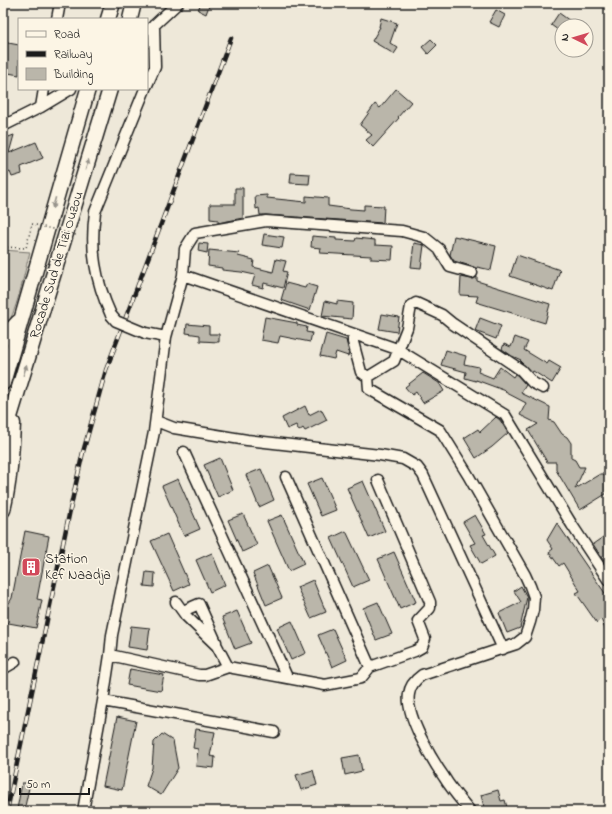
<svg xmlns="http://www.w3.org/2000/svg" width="612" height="814" viewBox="0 0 612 814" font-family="'Indie Flower',sans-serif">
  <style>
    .green { fill: #cfcabd; stroke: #76736c }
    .building { fill: #bab6aa; stroke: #1c1c1c }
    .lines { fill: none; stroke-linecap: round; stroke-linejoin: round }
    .minor-casing { stroke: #1c1c1c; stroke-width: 13 }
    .highway-casing { stroke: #1c1c1c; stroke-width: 17 }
    .path { stroke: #1c1c1c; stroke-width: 1.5; stroke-dasharray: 1 3; stroke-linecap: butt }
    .minor { stroke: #fcf5e5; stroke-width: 10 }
    .highway { stroke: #fcf5e5; stroke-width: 14 }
    .rail-casing { stroke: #1c1c1c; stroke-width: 4.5 }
    .rail { stroke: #fcf5e5; stroke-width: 3; stroke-dasharray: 9; stroke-linecap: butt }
    .minor-bridge-casing { stroke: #1c1c1c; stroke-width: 13; stroke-linecap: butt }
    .path-bridge { stroke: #1c1c1c; stroke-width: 1.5; stroke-dasharray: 1 3; stroke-linecap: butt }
    .minor-bridge { stroke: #fcf5e5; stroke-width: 10 }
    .oneway { fill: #97938b }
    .labels { text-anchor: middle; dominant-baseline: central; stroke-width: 3; stroke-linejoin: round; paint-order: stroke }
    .street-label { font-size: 14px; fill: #1c1c1c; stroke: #fcf5e5 }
    .poi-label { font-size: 14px; fill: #1c1c1c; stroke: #fcf5e5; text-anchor: start }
  </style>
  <rect width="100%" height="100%" fill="#eee8d9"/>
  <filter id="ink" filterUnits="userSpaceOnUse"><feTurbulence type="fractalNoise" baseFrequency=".025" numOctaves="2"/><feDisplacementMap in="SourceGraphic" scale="8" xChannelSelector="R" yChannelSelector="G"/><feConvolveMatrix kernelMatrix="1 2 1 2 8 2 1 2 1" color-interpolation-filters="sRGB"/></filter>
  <g filter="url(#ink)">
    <!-- green -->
    <path class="green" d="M3,250L30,252C24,272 17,316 3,330Z"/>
    <!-- building -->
    <path class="building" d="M201,3H210L206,14L198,10Z
      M496,10L505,15L499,27L489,22Z
      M559,13L577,26H562V33L551,25Z
      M381,18L397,23L390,43L398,48L394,54L372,41L380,27H379Z
      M431,39L437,45L428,54L422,47Z
      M3,42L19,45V75L3,72Z
      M396,89L411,102L398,117L399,118L373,147L366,140L372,135L360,125L375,104L380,108Z
      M14,135L9,153L36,142L43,158L21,167L22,174L12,177L10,172L3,175V139Z
      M291,173L310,174L309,184L290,183Z
      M235,188H243V218L218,223V220L210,219V204H235Z
      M267,195V198L306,202V196L328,198V206L351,209L364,210V205L384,206L383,223L266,215H260L259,208L256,209L255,196Z
      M264,234L284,237L282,248L262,245Z
      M312,236L336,238V240L355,241L356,238L375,240V245L393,246L392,260L371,259V256L320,253L321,248L311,247Z
      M454,236L496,246L491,270L477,267V269L474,267L454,261L450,255Z
      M199,243L208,244L207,253L198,251Z
      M414,243L424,245L421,268L411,267Z
      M209,250L239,253L238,256L254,260L253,267L273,272L276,259L286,261L283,271L287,272L283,288L264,283L263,288L252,285L255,275L241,272L222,270V268L208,266Z
      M517,255L560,270L553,291L510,276Z
      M461,277L471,279L477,277V281L550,304L545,323L476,302L478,296L460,295Z
      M286,283L305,288L307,284L317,287L310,310L281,300Z
      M325,301L337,304V301L353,303L352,319L322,316Z
      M382,314L399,317L397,332L379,329Z
      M265,317L297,323V325L307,327L306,332L312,333L310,342L280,336L278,343L261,340Z
      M480,318L501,326L496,339L475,331Z
      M187,324L209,326V334H219V342L200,341V335L186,333Z
      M326,334L346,340L349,352L348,356L336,352L334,359L320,356Z
      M515,337L528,342L524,350L547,364L549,361L561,368L552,383L533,371L532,373L520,361L521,360L512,356L502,349L504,344L511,347Z
      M446,350L466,356L464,364L479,367L478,372L493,378L500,367L513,377L515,374L517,375L526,385L521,393L550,407L549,420L554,422L562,434L567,437L571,443V458L575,460L579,467H585L575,489L600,474H605L609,479V492L580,510L556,470V462H547L528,430L538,424L520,415L526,403L505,392L506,391L476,380V381L465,378L466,372L441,365Z
      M423,373L439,383L444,391L423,403L416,392L412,395L405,387Z
      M305,406L309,415L321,409L327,420L305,431L303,428L299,431L296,425L287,429L282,418Z
      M496,417L500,420L508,433L492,447L476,458L464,438L478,429L480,432Z
      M220,458L233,490L218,497L204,465Z
      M261,469L274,500L259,507L246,475Z
      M322,478L336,510L321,516L307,484Z
      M178,479L200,529L184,536L162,486Z
      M363,481L385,531L369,538L347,488Z
      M243,514L257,545L242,552L228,520Z
      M282,515L304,564L289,571L267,521Z
      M475,515L486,534L483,535L495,556L481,564L470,545L475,543L463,522Z
      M557,523L609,599V639L601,619L597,623L576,593L580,591L563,563L559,566L549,552L553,549L547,540Z
      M25,531L49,536L37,599L42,600L36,628L3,622V604L8,605L12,598Z
      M346,531L369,580L353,587L331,538Z
      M167,534L189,584L174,591L151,541Z
      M606,535L609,540V569L593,544Z
      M394,552L416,602L400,609L378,559Z
      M212,553L225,585L210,592L196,560Z
      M268,566L282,598L266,605L253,573Z
      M146,572L155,573L154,587L144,586Z
      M313,580L326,612L311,618L297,587Z
      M521,586L527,597L520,628L507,633L499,613L521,602L514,591Z
      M378,602L392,634L376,640L363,608Z
      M237,611L251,643L235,649L222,617Z
      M292,621L306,653L291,660L277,628Z
      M131,626L150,628L147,650L128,647Z
      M333,629L347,660L332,667L318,635Z
      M130,669L164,675L161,691L127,685Z
      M117,717L136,721L122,790L103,786Z
      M196,729L215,732L210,756L215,757L214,768L196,766L198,749L193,748Z
      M162,734L173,741L178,768L161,795L146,786L152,768L154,742Z
      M359,755L362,771L345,775L342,758Z
      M313,770L317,785L301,790L296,775Z
      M22,783H30L24,811L17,809Z
      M498,790L501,801L505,800L508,811H485L481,795Z"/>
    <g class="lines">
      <!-- minor casing -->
      <g class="minor-casing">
        <path id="minor" d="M57,19L60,3
          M150,29L178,3
          M147,85L155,67L154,25
          M41,107L44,89
          M3,126L41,107L71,89
          M183,275L185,249L195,233L266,221L402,231L424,237L439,249L450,267L472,273
          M111,315C95,280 90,249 95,212L145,89
          M145,333L166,337L183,275L397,349L505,415L572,525L609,581
          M353,334V342L361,372L368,377
          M156,421L174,428L247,440L380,455L403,459L417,467L423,475L503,649
          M184,452L287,677
          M176,602L186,616L217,646L228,667
          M183,611L199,604L216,642
          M110,655L112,635L154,432L166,337
          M370,667L415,651L422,647L425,639L418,621L430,608V602L378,480
          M3,669L15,662
          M103,701L274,732
          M83,811L103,701L110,655L199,675H205L228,667L325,685L361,678L370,667L286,477
          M470,811C461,800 451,789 444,777C432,760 405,714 409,694C410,685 415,680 422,675L516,644L525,637L530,622L533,610L534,597L530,586L525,575L468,475L440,430L369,389L368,377L394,361L407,328L411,306L416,303L442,315L453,324L521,370L533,383L543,388"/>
      </g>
      <!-- highway casing -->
      <g class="highway-casing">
        <path id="highway" d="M108,19L113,3
          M130,19L134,3
          M3,338L18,322
          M3,383L88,89
          M3,440L110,89
          M3,510C10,481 12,452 13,423"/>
      </g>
      <!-- path -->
      <path class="path" d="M3,247L26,248L32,224"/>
      <!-- minor -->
      <use href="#minor" class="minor"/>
      <!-- highway -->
      <use href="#highway" class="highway"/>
      <!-- rail casing -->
      <g class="rail-casing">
        <path id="rail" d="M7,811L70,510L83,452L106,370L231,38"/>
      </g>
      <!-- rail -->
      <use href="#rail" class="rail"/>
      <!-- minor-bridge casing -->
      <g class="minor-bridge-casing">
        <path id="minor-bridge" d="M111,315L116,321L145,333"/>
      </g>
      <!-- path-bridge -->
      <path class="path-bridge" d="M32,224L76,235"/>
      <!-- minor-bridge -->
      <use href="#minor-bridge" class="minor-bridge"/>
    </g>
    <!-- one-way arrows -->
    <defs><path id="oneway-solid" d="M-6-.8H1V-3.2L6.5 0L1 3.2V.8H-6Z"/></defs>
    <g class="oneway">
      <use href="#oneway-solid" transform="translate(87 165) rotate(-73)"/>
      <use href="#oneway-solid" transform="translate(54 203) rotate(106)"/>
      <use href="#oneway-solid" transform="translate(25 370) rotate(-73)"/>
    </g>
  </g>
  <!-- icons -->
  <defs>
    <g id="building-square" transform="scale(1)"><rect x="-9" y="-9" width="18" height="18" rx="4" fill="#d1495b" stroke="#fcf5e5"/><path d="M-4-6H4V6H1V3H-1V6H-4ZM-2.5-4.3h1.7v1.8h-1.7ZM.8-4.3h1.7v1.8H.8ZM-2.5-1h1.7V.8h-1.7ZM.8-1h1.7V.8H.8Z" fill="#fff"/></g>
  </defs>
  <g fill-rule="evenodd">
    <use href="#building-square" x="31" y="567"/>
  </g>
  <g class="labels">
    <!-- street labels -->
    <g class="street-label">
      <text transform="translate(57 265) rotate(-73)">Rocade Sud de Tizi Ouzou</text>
    </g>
    <!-- poi labels -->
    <g class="poi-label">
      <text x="45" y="559">Station<tspan x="45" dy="16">Kef Naadja</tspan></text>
    </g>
  </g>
  <!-- margin -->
  <rect width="612" height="814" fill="none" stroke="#fcf5e5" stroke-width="16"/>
  <rect x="8" y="8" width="596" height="798" fill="none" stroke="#1c1c1c" stroke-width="1.5" filter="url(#ink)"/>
  <!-- legend -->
  <rect x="18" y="18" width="130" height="72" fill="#fcf5e5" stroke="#a29e95"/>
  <rect x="26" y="31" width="20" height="6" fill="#fcf5e5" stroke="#a29e95"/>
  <text x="54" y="38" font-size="12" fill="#1c1c1c">Road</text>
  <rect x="26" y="51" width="20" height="6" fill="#1c1c1c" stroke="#a29e95"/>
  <text x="54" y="58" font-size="12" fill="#1c1c1c">Railway</text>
  <rect x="26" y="68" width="20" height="12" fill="#bab6aa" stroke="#a29e95"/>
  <text x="54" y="78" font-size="12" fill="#1c1c1c">Building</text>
  <!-- north arrow -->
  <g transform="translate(574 38) rotate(275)"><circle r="19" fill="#fcf5e5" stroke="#a29e95"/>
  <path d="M0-3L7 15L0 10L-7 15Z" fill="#d1495b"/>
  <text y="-6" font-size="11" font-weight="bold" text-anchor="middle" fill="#1c1c1c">N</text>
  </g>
  <!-- scale -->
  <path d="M20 788v6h69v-6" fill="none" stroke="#1c1c1c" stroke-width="2"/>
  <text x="26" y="788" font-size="12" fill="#1c1c1c" stroke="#fcf5e5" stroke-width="3" paint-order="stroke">50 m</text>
</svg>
